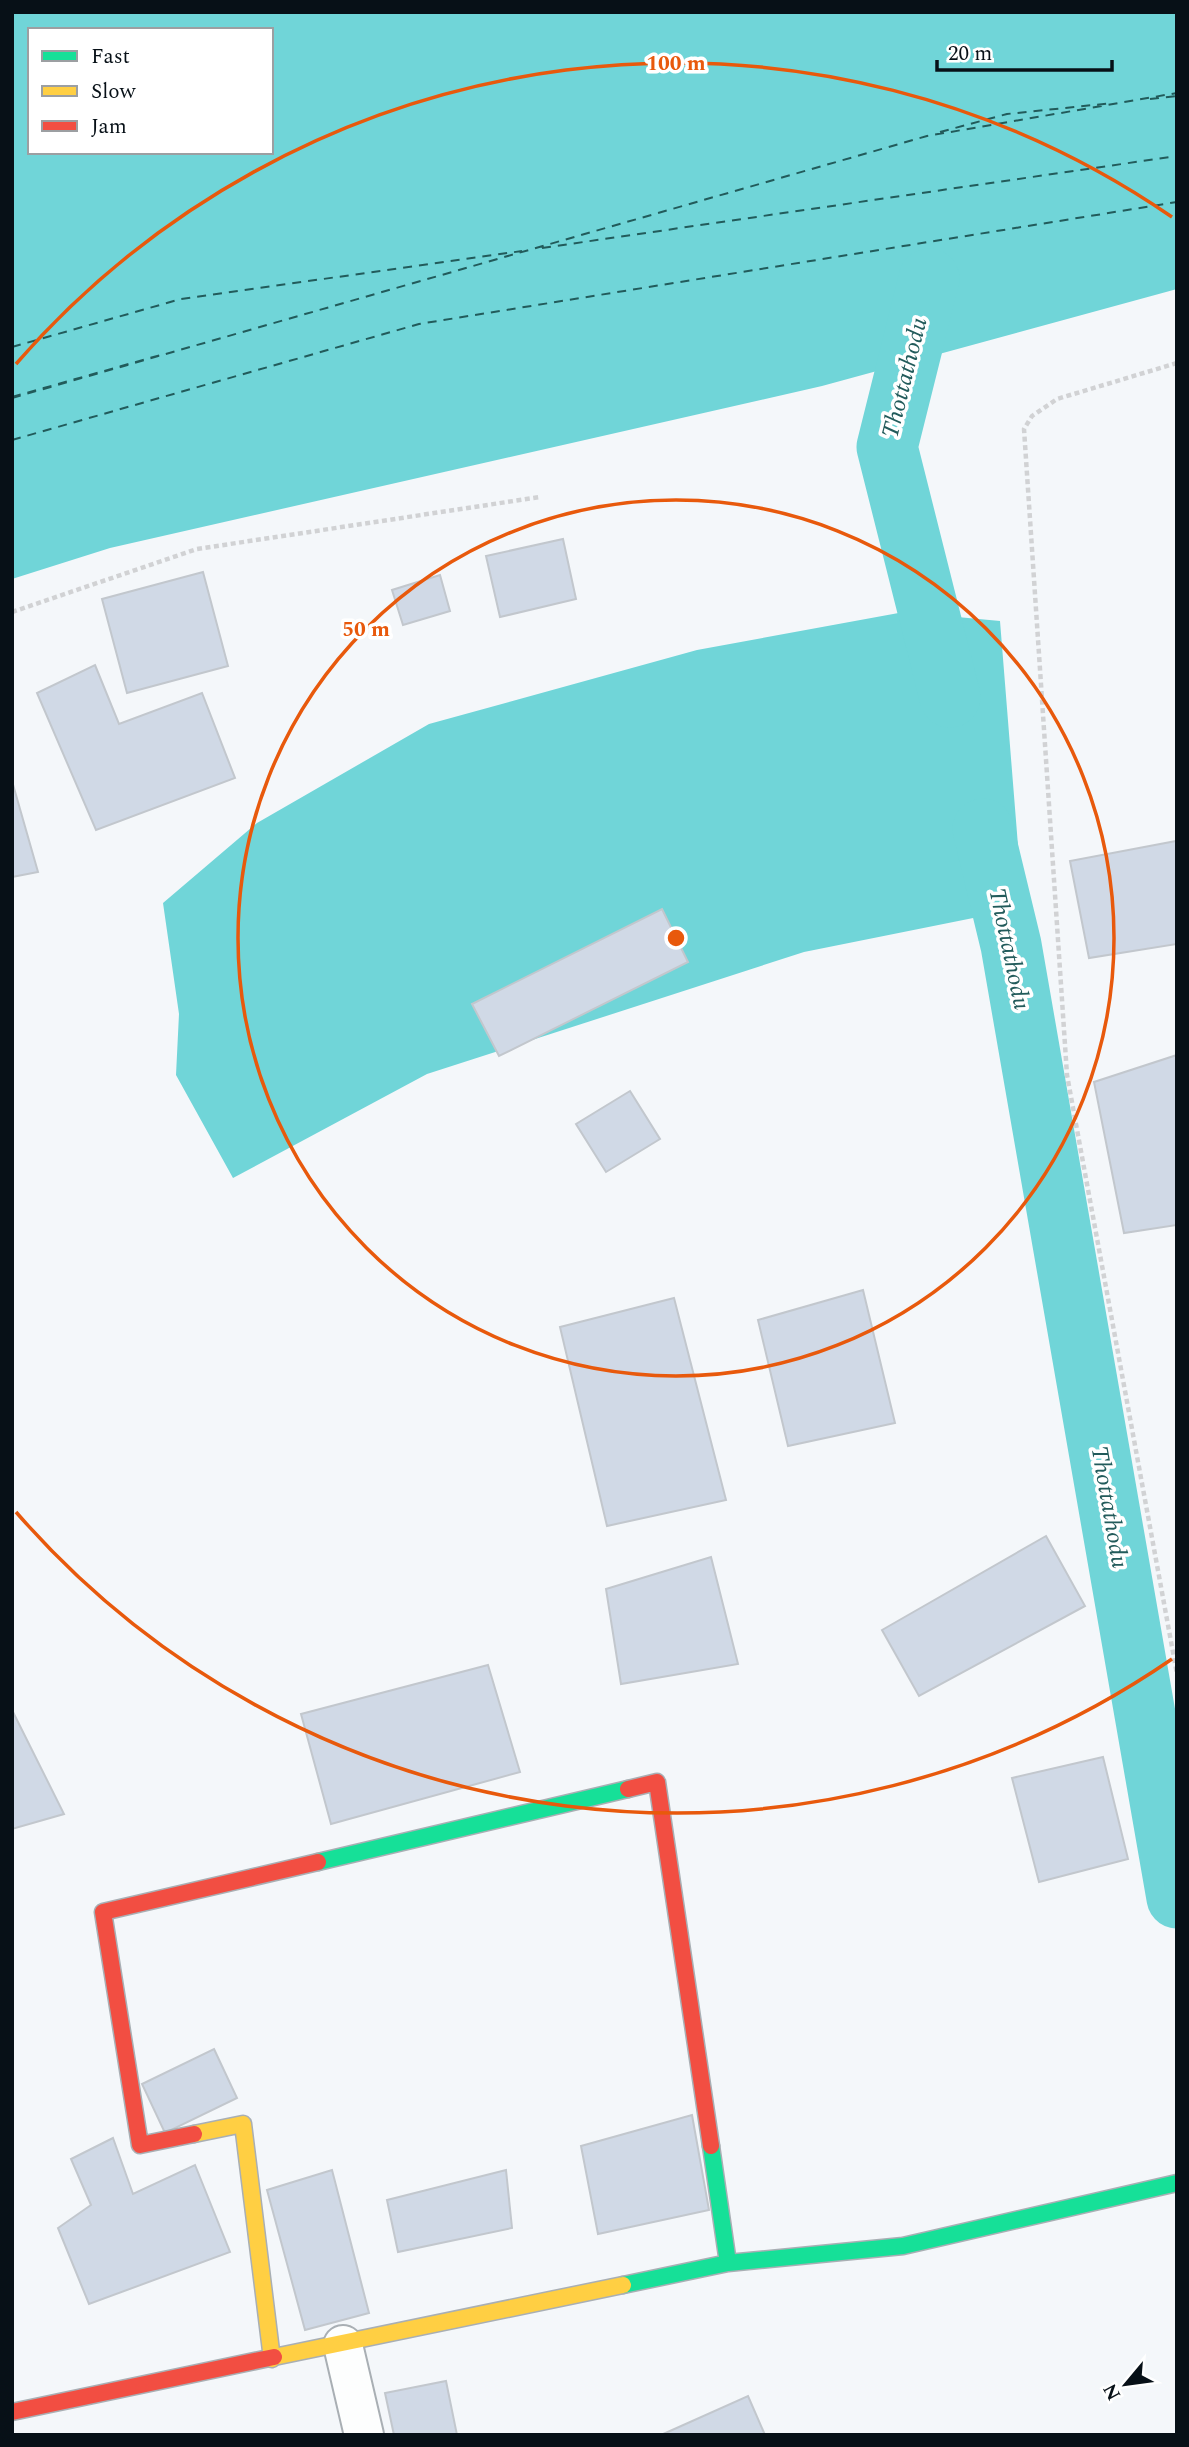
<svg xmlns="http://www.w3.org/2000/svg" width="1189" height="2447" viewBox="0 0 1189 2447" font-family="Spectral,serif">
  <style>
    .water { fill: #70d5d8; fill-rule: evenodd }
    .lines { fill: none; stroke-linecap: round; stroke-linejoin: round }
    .canal { stroke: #70d5d8; stroke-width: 61 }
    .ferry { stroke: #225b5b; stroke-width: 2; stroke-dasharray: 9 7; stroke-linecap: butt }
    .building { fill: #d0d9e6; stroke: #c2c7cd; stroke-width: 2 }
    .street-casing { stroke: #a9afb4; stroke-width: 42 }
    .fast-casing { stroke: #a9afb4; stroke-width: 19 }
    .slow-casing { stroke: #a9afb4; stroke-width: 19 }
    .jam-casing { stroke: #a9afb4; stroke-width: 19 }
    .path { stroke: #d1d2d4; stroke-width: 4.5; stroke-dasharray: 5 3.5; stroke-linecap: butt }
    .street { stroke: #fdfefe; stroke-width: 38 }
    .fast { stroke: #16e098; stroke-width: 16 }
    .slow { stroke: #ffcf43; stroke-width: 16 }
    .jam { stroke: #f24e42; stroke-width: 16 }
    .ring { fill: none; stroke: #e8590c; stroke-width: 3.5 }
    .labels { text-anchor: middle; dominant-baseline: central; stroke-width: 7; stroke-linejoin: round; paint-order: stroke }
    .water-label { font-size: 24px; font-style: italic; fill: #225b5b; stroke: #fff }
    .centre { fill: #e8590c; stroke: #fff; stroke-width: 3.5 }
    .ring-label { font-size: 21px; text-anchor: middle; font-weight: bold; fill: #e8590c; stroke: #fff; stroke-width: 7; stroke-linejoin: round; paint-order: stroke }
  </style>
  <rect width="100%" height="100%" fill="#f4f7fa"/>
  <!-- water -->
  <path class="water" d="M12,12H1177V289L822,386L110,548L12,579ZM30,30H271V152H30Z
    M904,612L1000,621L1023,908L804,952L427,1074L233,1178L176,1075L179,1014L163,903L257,823L429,724L697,650Z"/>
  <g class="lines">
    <!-- canal -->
    <path class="canal" d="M929,279L887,447L950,697
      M983,829L1011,945L1177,1898"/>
    <!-- ferry -->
    <path class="ferry" d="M1150,99L1177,96
      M940,132L1007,114L1113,103
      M542,248L1177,156
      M12,347L181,299L522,251
      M12,397L164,354
      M12,398L927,136L1177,93
      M12,440L419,324L1177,202"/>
  </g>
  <!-- building -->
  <path class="building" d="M563,539L576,599L500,617L486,556Z
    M203,572L228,666L127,693L102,599Z
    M440,575L450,611L403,625L392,590Z
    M95,665L119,724L202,693L235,778L96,830L37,693Z
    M12,781L38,872L12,877Z
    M1176,841L1177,944L1089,958L1070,861Z
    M662,909L688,962L499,1056L472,1004Z
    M1177,1055V1225L1124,1233L1094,1082Z
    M630,1091L660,1139L606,1172L576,1124Z
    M863,1290L895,1423L788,1446L758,1320Z
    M674,1298L726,1500L607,1526L560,1327Z
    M1046,1536L1085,1606L919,1696L882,1630Z
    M711,1557L738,1664L621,1684L606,1589Z
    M488,1665L520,1772L331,1824L301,1714Z
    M12,1710L64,1814L12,1829Z
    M1103,1757L1128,1859L1039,1882L1012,1778Z
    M214,2049L237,2098L165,2133L142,2084Z
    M692,2115L709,2210L598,2234L581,2146Z
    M113,2138L133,2194L195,2165L230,2252L89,2304L58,2228L91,2205L71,2159Z
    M332,2170L369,2313L305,2330L267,2190Z
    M506,2170L512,2228L398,2252L387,2200Z
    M446,2381L457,2435H394L385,2393Z
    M748,2396L765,2435H661Z"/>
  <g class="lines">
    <!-- street casing -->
    <g class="street-casing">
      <path id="street" d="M343,2345L364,2435"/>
    </g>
    <!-- fast casing -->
    <g class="fast-casing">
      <path id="fast" d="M318,1862L628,1789
        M711,2146L728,2263
        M623,2285L728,2263L903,2246L1177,2183"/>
    </g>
    <!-- slow casing -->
    <g class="slow-casing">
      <path id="slow" d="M194,2134L243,2124L272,2359
        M274,2357L623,2285"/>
    </g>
    <!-- jam casing -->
    <g class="jam-casing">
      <path id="jam" d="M628,1789L657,1782L711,2146
        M194,2134L140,2145L103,1912L318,1862
        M12,2412L274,2357"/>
    </g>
    <!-- path -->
    <path class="path" d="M1177,363L1057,399L1032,416L1024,429L1067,1075L1177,1674
      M12,612L197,549L540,497"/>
    <!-- street -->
    <use href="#street" class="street"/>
    <!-- fast -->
    <use href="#fast" class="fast"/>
    <!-- slow -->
    <use href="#slow" class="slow"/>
    <!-- jam -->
    <use href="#jam" class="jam"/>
  </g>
  <!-- distance rings -->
  <g class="ring">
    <circle cx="676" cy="938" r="438"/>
    <path d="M1172 1659A875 875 0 0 1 16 1512M16 364A875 875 0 0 1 1172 217"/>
  </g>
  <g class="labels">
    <!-- water labels -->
    <g class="water-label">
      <text transform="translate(905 378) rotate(-76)">Thottathodu</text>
      <text transform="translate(1009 949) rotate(78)">Thottathodu</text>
      <text transform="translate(1109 1507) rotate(80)">Thottathodu</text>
    </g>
  </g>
  <circle cx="676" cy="938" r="10" class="centre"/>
  <g class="ring-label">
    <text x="676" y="70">100 m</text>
    <text x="366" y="636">50 m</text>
  </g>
  <!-- border -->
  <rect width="1189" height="2447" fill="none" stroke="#071017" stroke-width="28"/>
  <!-- legend -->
  <rect x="28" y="28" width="245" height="126" fill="#ffffff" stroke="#9c9fa2" stroke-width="2"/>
  <rect x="42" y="51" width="35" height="10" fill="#16e098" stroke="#9c9fa2" stroke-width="2"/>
  <text x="91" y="63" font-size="21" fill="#071017">Fast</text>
  <rect x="42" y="86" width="35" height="10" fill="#ffcf43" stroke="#9c9fa2" stroke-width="2"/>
  <text x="91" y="98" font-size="21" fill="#071017">Slow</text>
  <rect x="42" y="121" width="35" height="10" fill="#f24e42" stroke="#9c9fa2" stroke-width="2"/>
  <text x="91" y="133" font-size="21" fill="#071017">Jam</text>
  <!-- north arrow -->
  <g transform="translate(1126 2384) rotate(241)" stroke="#ffffff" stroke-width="5" paint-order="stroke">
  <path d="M0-5L12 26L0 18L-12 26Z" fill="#071017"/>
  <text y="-10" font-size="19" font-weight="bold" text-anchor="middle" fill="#071017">N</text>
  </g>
  <!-- scale -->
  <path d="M937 60v10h175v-10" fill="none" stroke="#071017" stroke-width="3.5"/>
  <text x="948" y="60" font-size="21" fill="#071017" stroke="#ffffff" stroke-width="5" paint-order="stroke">20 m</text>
</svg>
